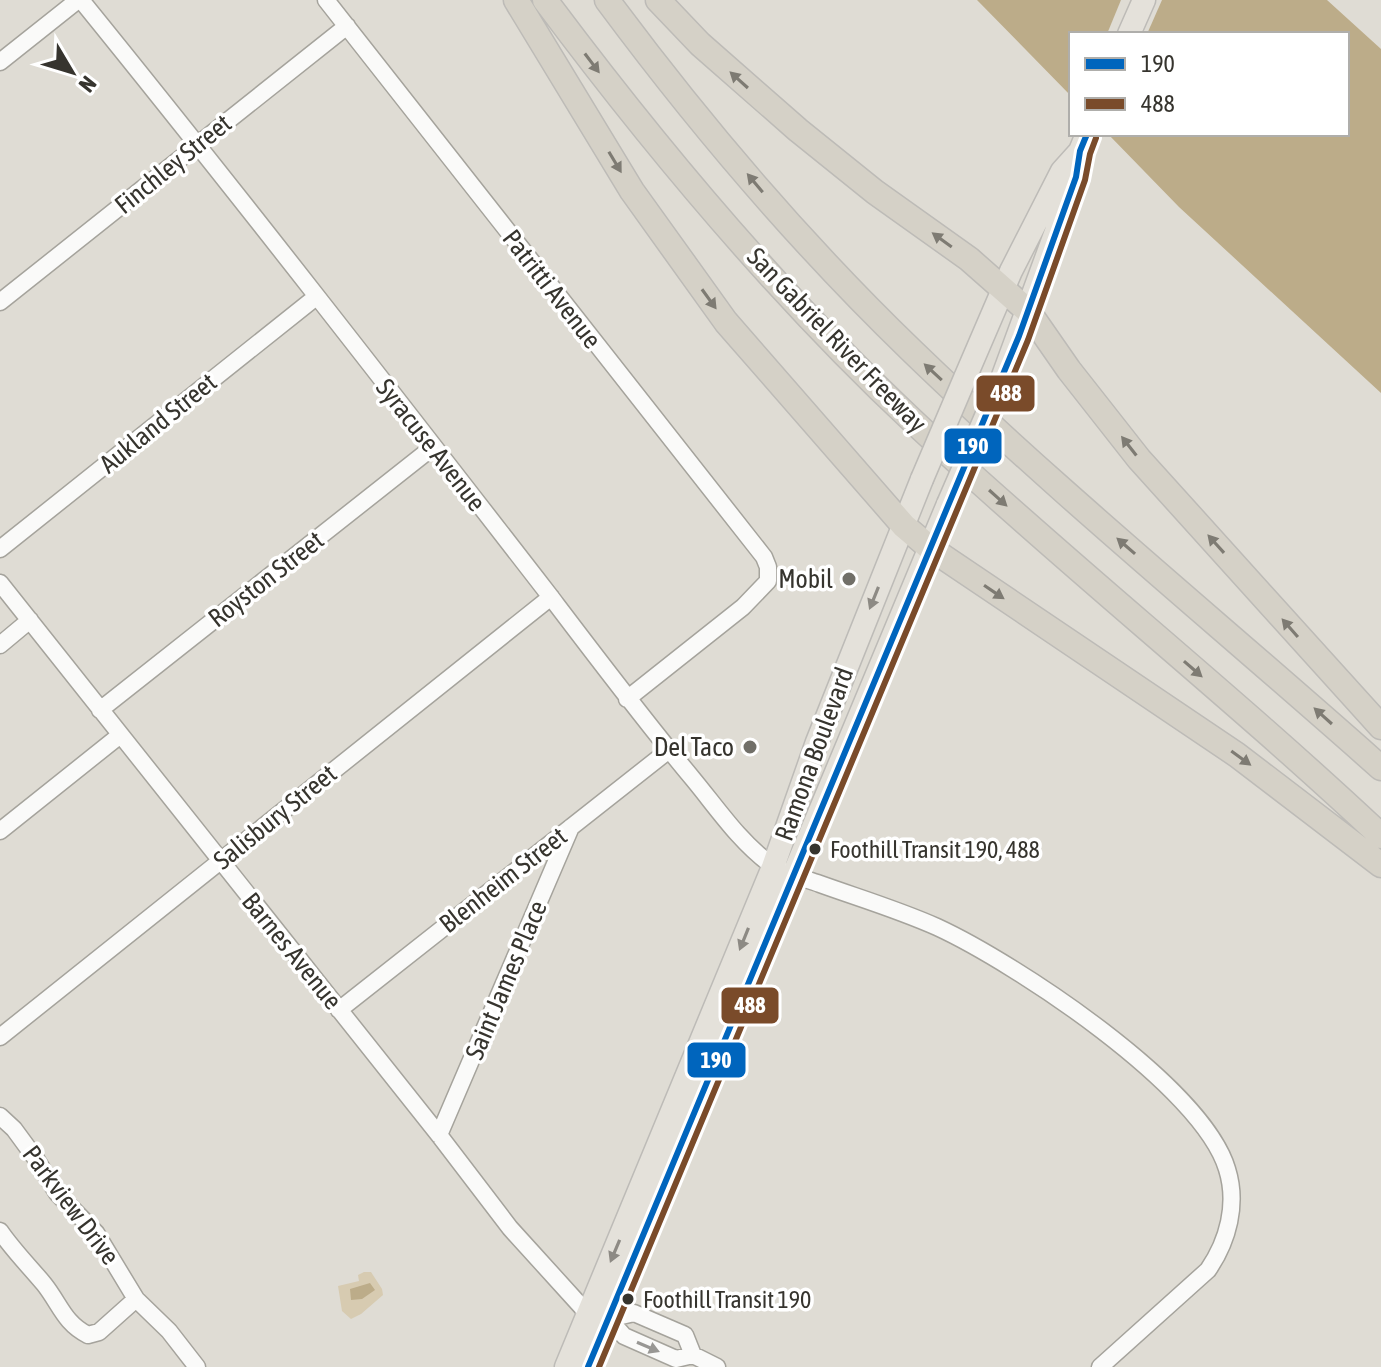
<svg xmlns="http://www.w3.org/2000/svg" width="1381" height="1367" viewBox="0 0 1381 1367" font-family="'Asap Condensed',sans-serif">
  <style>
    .green { fill: #d7cbb1 }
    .water { fill: #bcac89 }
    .pier { fill: #dfdcd4 }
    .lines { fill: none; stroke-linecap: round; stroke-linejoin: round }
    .minor-casing { stroke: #a5a39c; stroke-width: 19 }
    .major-casing { stroke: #bdbbb7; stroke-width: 25 }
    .highway-casing { stroke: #bdbbb7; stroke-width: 27 }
    .minor { stroke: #fafaf9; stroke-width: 16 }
    .major { stroke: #e4e1da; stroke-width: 22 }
    .highway { stroke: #d5d1c7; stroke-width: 24 }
    .major-bridge-casing { stroke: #bdbbb7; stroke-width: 25; stroke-linecap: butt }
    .major-bridge { stroke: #e4e1da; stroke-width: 22 }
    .bus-1-casing { stroke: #fff; stroke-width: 12 }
    .bus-2-casing { stroke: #fff; stroke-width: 12 }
    .bus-1 { stroke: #0065bd; stroke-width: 6 }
    .bus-2 { stroke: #7a4b2a; stroke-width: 6 }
    .oneway { fill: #7e7b73 }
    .oneway2 { fill: #8d8a84 }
    .oneway3 { fill: #989794 }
    .poi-dot { fill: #716f68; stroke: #fff; stroke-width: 3 }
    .bus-dot { fill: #36342e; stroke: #fff; stroke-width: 3 }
    .labels { text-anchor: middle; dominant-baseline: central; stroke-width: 7; stroke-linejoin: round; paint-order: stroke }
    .bus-label { font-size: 24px; fill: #36342e; stroke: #fff; text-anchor: start }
    .street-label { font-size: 26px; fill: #36342e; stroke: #fff }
    .poi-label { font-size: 26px; fill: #36342e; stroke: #fff; text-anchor: end }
    .line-badge { stroke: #fff; stroke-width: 3 }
    .badge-label { font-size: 22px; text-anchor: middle; font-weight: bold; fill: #fff }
  </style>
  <rect width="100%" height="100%" fill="#dfdcd4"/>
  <!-- green -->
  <path class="green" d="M364,1272H371L382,1289L383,1295L361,1314L351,1319L342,1311L338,1286L359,1281L358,1275Z"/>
  <!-- water -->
  <path class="water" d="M977,0H1327L1381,49V393L1179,207L1108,134H1347V34H1071V96Z
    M370,1283L375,1290L362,1299L351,1300L350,1289Z"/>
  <!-- pier -->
  <path class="pier" d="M1121,0H1162L1147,34H1107Z"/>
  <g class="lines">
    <!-- minor casing -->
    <g class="minor-casing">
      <path id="minor" d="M81,0C240,196 395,396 550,596C597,658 643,719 693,779C717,808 739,841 770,864C784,874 804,878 820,884C859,898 899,910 937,927C1015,963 1202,1086 1227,1169C1238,1204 1228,1241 1208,1270L1100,1367
        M326,0L764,557L768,567V581L743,607L627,699
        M0,62L78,0
        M0,302L347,26
        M0,549L316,297
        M0,583L439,1135L510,1228L588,1314L609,1319L634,1313L685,1335L693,1355L717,1367
        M0,645L30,620
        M100,710L433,447
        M0,831L119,736
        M339,1010L669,750
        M0,1037L551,597
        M0,1116L14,1129L36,1159L57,1193L96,1233L136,1299L169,1331L197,1367
        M439,1135L571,827
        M0,1231C13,1250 29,1266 44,1284C60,1304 64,1323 88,1335L99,1332L136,1299
        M609,1319L624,1336L676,1359L693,1355"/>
    </g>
    <!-- major casing -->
    <g class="major-casing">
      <path id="major" d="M1129,34L1144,0
        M965,378L1011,271L1062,171L1080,151
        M1000,384L1076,177L1080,151L1087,134
        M566,1367L773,867L817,742L922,479
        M588,1367L948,504"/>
    </g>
    <!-- highway casing -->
    <g class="highway-casing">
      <path id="highway" d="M516,0L632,191L726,322L904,526L930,548L1237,755L1381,865
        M545,0C657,150 778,295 915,423C1067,565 1230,694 1381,836
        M607,0C699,124 800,243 912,351C1062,496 1225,629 1381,768
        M658,0L700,44L798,130L875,192L969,259L1028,311L1069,370L1139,459L1381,727"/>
    </g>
    <!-- minor -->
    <use href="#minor" class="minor"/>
    <!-- major -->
    <use href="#major" class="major"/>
    <!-- highway -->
    <use href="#highway" class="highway"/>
    <!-- major-bridge casing -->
    <g class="major-bridge-casing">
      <path id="major-bridge" d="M922,479L965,378
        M948,504L1000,384"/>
    </g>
    <!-- major-bridge -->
    <use href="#major-bridge" class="major-bridge"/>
    <!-- bus-1 casing -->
    <g class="bus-1-casing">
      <path id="bus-1" d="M588,1367L1019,336L1076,177L1080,151L1087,134"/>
    </g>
    <!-- bus-2 casing -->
    <g class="bus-2-casing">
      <path id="bus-2" d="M599,1367L1028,340L1085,180L1090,154L1096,138"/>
    </g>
    <!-- bus-1 -->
    <use href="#bus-1" class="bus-1"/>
    <!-- bus-2 -->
    <use href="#bus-2" class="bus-2"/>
  </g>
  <!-- one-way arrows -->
  <defs><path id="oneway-solid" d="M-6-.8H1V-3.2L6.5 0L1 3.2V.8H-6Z" transform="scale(2)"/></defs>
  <g class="oneway">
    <use href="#oneway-solid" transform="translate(592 63) rotate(53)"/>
    <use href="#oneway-solid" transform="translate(739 80) rotate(-138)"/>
    <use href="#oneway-solid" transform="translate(615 162) rotate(59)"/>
    <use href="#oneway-solid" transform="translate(755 183) rotate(-130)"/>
    <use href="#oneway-solid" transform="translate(942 240) rotate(-144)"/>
    <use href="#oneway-solid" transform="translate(709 299) rotate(54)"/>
    <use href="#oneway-solid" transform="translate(933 372) rotate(-137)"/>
    <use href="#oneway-solid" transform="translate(1129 446) rotate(-128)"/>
    <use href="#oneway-solid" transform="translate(998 498) rotate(42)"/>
    <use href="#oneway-solid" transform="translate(1216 544) rotate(-132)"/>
    <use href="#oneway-solid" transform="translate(1126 546) rotate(-139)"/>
    <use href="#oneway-solid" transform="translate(994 592) rotate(34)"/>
    <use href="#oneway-solid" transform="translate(1290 628) rotate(-131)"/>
    <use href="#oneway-solid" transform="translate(1193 669) rotate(41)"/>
    <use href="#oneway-solid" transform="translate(1323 716) rotate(-138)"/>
    <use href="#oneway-solid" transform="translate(1241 758) rotate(36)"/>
  </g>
  <g class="oneway2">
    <use href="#oneway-solid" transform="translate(874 598) rotate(112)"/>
    <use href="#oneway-solid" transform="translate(744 939) rotate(112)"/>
    <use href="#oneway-solid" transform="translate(615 1251) rotate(113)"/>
  </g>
  <use class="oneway3" href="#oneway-solid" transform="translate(648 1347) rotate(23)"/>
  <!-- markers -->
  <g class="poi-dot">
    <circle cx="849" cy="579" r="8"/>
    <circle cx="750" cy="747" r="8"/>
  </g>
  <g class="bus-dot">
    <circle cx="815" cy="849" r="7"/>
    <circle cx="628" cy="1299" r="7"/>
  </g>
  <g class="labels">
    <!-- bus labels -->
    <g class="bus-label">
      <text x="830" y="849">Foothill Transit 190, 488</text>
      <text x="643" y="1299">Foothill Transit 190</text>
    </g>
    <!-- street labels -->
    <g class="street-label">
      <text transform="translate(173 164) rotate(-39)">Finchley Street</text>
      <text transform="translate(552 289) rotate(52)">Patritti Avenue</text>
      <text transform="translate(837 340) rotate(46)">San Gabriel River Freeway</text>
      <text transform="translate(158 423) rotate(-39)">Aukland Street</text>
      <text transform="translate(431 445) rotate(52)">Syracuse Avenue</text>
      <text transform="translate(266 579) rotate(-38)">Royston Street</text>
      <text transform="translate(814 754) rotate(-70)">Ramona Boulevard</text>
      <text transform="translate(275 817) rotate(-39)">Salisbury Street</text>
      <text transform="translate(503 880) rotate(-38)">Blenheim Street</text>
      <text transform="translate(292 951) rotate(51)">Barnes Avenue</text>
      <text transform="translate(506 980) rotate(-67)">Saint James Place</text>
      <text transform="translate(71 1205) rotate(53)">Parkview Drive</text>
    </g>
    <!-- poi labels -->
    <g class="poi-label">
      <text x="833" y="579">Mobil</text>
      <text x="734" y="747">Del Taco</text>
    </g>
  </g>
  <g class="line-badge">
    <rect x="975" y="374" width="61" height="39" rx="8" fill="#7a4b2a"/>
    <rect x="943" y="427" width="60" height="38" rx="8" fill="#0065bd"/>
    <rect x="720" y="986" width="60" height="39" rx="8" fill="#7a4b2a"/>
    <rect x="686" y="1041" width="61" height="38" rx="8" fill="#0065bd"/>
  </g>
  <g class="badge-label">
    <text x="1006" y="401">488</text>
    <text x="973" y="454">190</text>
    <text x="750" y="1013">488</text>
    <text x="716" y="1068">190</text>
  </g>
  <!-- legend -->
  <rect x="1069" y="32" width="280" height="104" fill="#ffffff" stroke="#afaeab" stroke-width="2"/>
  <rect x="1085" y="58" width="40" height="12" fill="#0065bd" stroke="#afaeab" stroke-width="2"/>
  <text x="1141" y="72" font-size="24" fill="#36342e">190</text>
  <rect x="1085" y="98" width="40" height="12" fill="#7a4b2a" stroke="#afaeab" stroke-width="2"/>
  <text x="1141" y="112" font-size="24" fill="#36342e">488</text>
  <!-- north arrow -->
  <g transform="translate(72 72) rotate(128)" stroke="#ffffff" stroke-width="6" paint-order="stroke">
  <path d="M0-6L14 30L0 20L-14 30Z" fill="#36342e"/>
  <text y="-12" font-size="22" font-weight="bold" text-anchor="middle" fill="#36342e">N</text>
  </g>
</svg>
